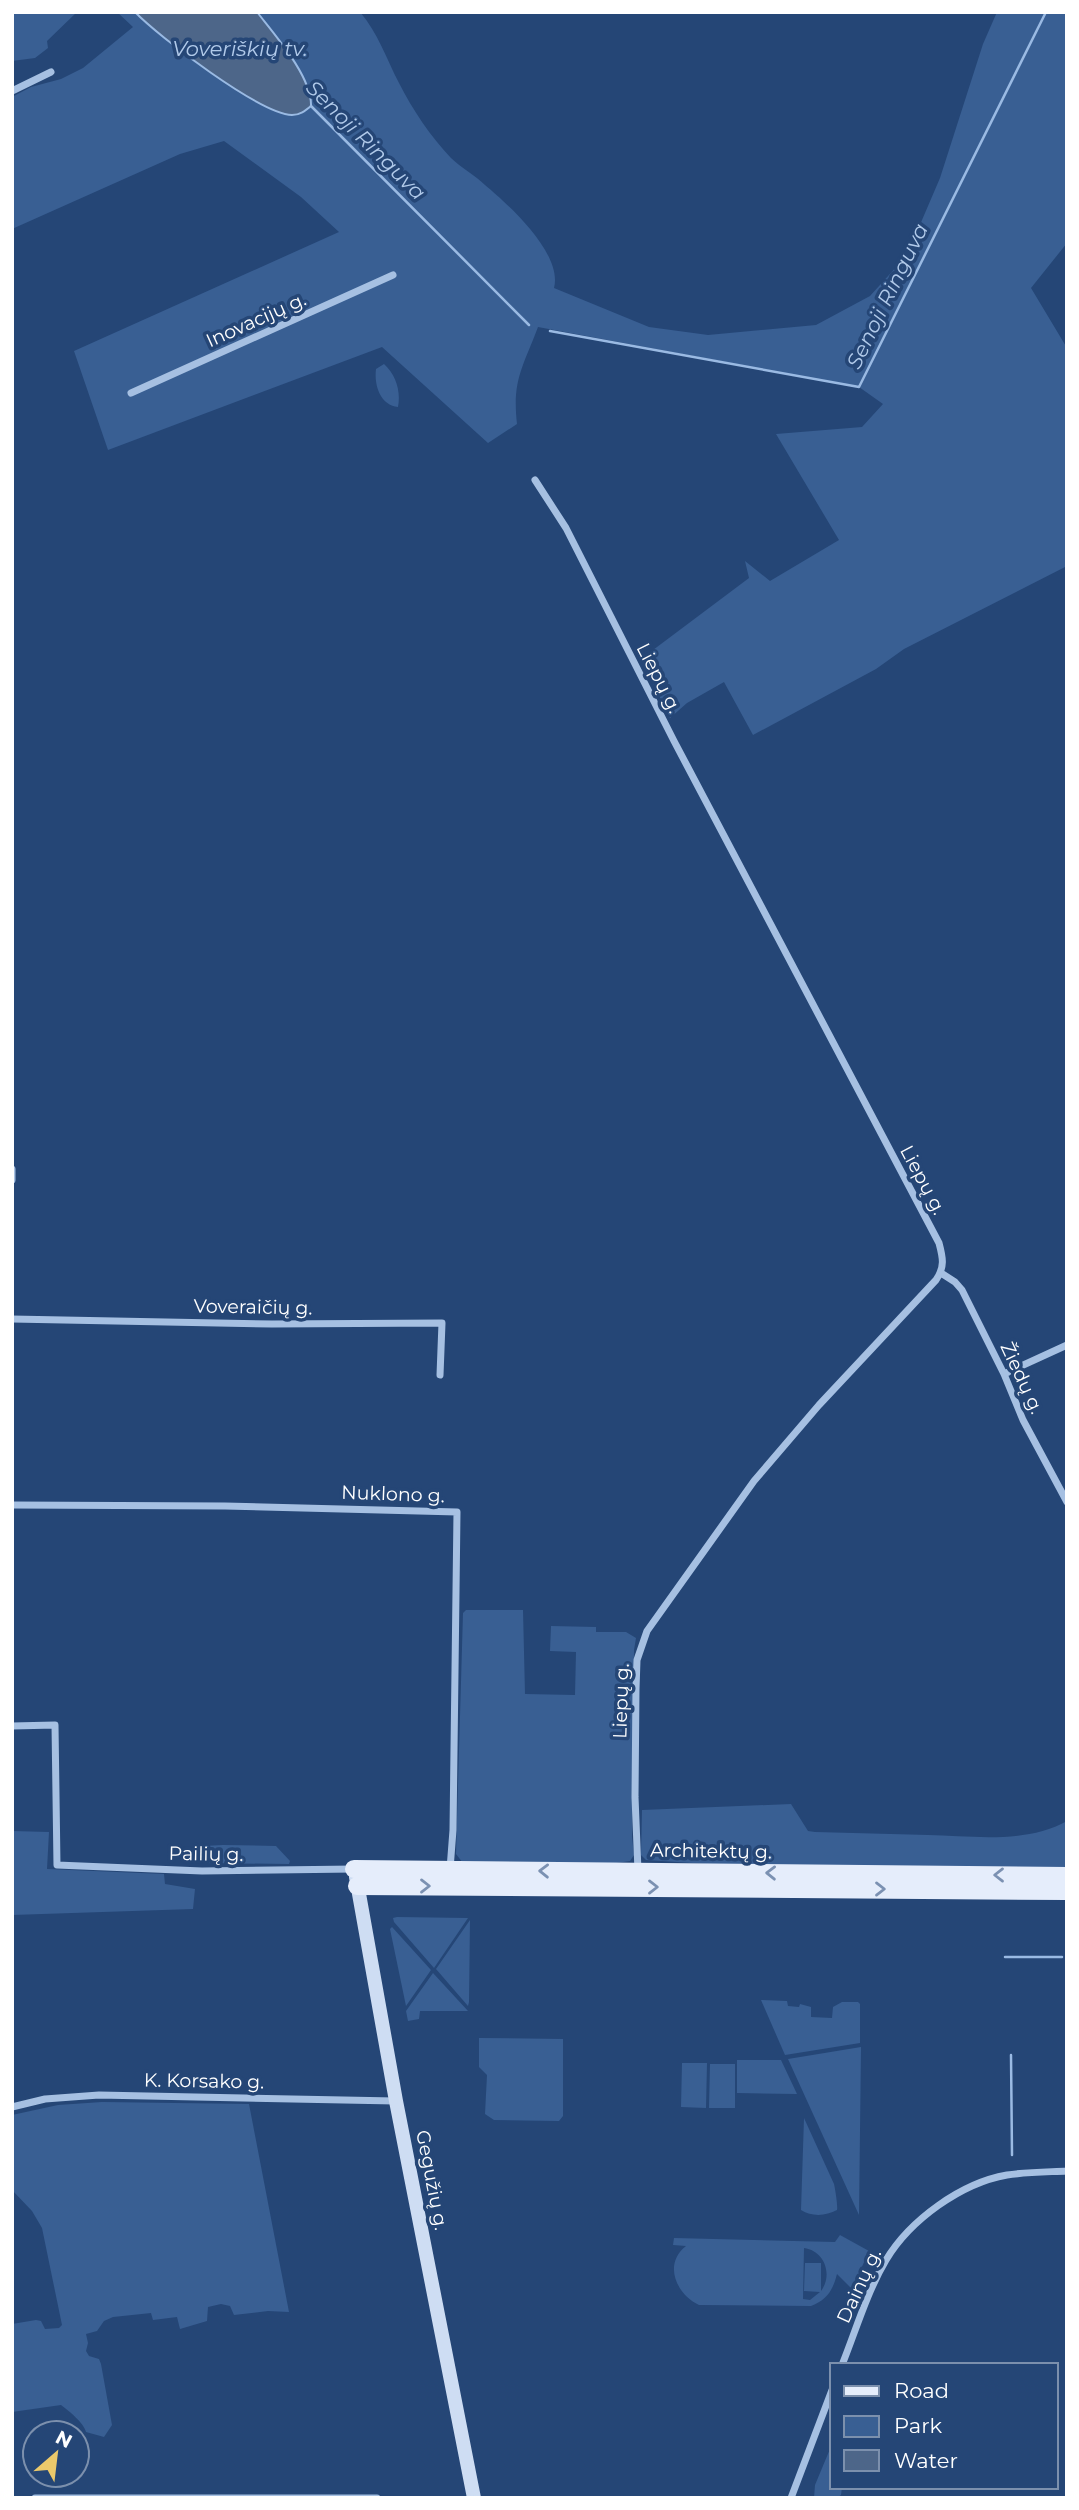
<svg xmlns="http://www.w3.org/2000/svg" width="1079" height="2510" viewBox="0 0 1079 2510" font-family="Montserrat,sans-serif">
  <style>
    .green { fill: #395f93; fill-rule: evenodd }
    .water { fill: #4d6689; stroke: #9abae3; stroke-width: 2 }
    .lines { fill: none; stroke-linecap: round; stroke-linejoin: round }
    .stream { stroke: #9abae3; stroke-width: 2.5 }
    .minor { stroke: #a6c0e2; stroke-width: 7 }
    .secondary { stroke: #ceddf3; stroke-width: 14 }
    .primary { stroke: #e5edfb; stroke-width: 18 }
    .oneway { stroke: #7b91b2 }
    .labels { text-anchor: middle; dominant-baseline: central; stroke-width: 7; stroke-linejoin: round; paint-order: stroke }
    .street-label { font-size: 19px; fill: #fff; stroke: #254676 }
    .water-label { font-size: 21px; font-style: italic; fill: #b1caea; stroke: #254676 }
  </style>
  <rect width="100%" height="100%" fill="#254676"/>
  <!-- green -->
  <path class="green" d="M12,12H77L47,41L48,48L35,58L12,61Z
    M117,12H135L149,26L311,106C312,77 275,35 257,12H360C378,33 386,58 399,83C412,109 431,137 451,158C461,168 475,175 485,185C509,205 563,254 554,288L649,327L708,335L816,325L870,296L898,265L919,227L940,178L983,44L997,12H1067V243L1031,288L1067,348V566L904,649L876,669L753,735L724,682L687,703L670,718L641,659L749,578L745,561L770,581L839,540L776,434L862,427L883,404L859,387L538,327C523,367 512,380 517,424L488,443L382,347L108,450L74,351L339,232L301,197L224,141L180,154L12,229V97L31,87L61,79L83,68L133,27Z
    M384,364C396,375 401,391 398,407C380,405 374,385 376,369Z
    M466,1610H523L525,1694L575,1695L576,1652L550,1651L551,1626L596,1627V1632H626L636,1638L634,1650L632,1837L634,1855L630,1861L603,1865L463,1863L456,1854L463,1613Z
    M791,1804L808,1831L815,1832C853,1833 891,1834 928,1835C972,1836 1027,1844 1067,1821V1869L739,1866L646,1860L641,1855L642,1810Z
    M12,1831L49,1832L47,1869L164,1874L165,1884L195,1889L193,1909L12,1915Z
    M223,1845L276,1846L290,1861L289,1864L201,1863L196,1858L195,1849L204,1846Z
    M397,1917L468,1918L434,1968L394,1922L393,1918Z
    M470,1920L469,2002L468,2006L436,1969Z
    M392,1927L431,1970L406,2006L390,1929Z
    M433,1973L468,2011H420L419,2019L408,2021L406,2011Z
    M761,2000L787,2001L788,2006L799,2007L800,2004L811,2007V2017L832,2018L833,2007L842,2002H858L860,2004V2043L785,2055Z
    M479,2038L563,2039V2116L559,2121L494,2120L485,2114L487,2075L479,2067Z
    M861,2047L859,2215L788,2059Z
    M737,2060H781L797,2094L737,2093Z
    M682,2063H707L706,2108L681,2107Z
    M710,2064H735V2108H709Z
    M102,2102L249,2104L289,2312L268,2311L234,2315L230,2306L221,2304L208,2307L207,2321L180,2329L177,2317L153,2320L151,2313L113,2317L104,2321L97,2331L86,2334L88,2343L86,2351L89,2356L99,2359L101,2364L112,2425L104,2437L86,2432C84,2423 69,2411 61,2405L12,2412V2324L36,2320L41,2321L45,2329L59,2328L62,2325L42,2228L32,2211L12,2190V2115L58,2105Z
    M804,2118L834,2184C835,2188 838,2206 837,2210C826,2216 812,2217 801,2210Z
    M840,2235L869,2251L852,2289L837,2274C833,2290 827,2300 811,2306L699,2305C676,2294 663,2264 686,2246L673,2245L674,2238L835,2242ZM804,2248C825,2251 833,2275 821,2291V2263H805L804,2291L820,2292L810,2300L803,2299Z
    M832,2448V2487H842L841,2495L837,2498H814L815,2485L830,2449Z"/>
  <!-- water -->
  <path class="water" d="M135,12H257C275,35 312,77 311,106C305,111 300,115 292,115C260,114 159,37 135,12Z"/>
  <g class="lines">
    <!-- stream -->
    <path class="stream" d="M311,106L529,325
      M550,331L859,387L1046,12
      M1005,1957H1062
      M1011,2055L1012,2155"/>
    <!-- minor -->
    <path class="minor" d="M12,91L51,72
      M131,393L393,275
      M535,480L566,528L674,741L939,1243C943,1258 945,1267 936,1280L819,1405L754,1481L647,1631L637,1660L636,1689L635,1797L638,1871
      M12,1169V1180
      M941,1273L955,1282L962,1290L1004,1374L1023,1420L1067,1502
      M12,1319L272,1324L442,1323L440,1375
      M1004,1374L1067,1345
      M12,1505L225,1506L457,1512L453,1830L450,1869
      M12,1726L55,1725L57,1865L202,1871L354,1869
      M12,2107L45,2099L99,2095L395,2101
      M842,2365C856,2330 867,2292 886,2260C910,2220 961,2183 1007,2175C1027,2172 1047,2172 1067,2171
      M35,2498H377
      M791,2498L832,2390"/>
    <!-- secondary -->
    <path class="secondary" d="M356,1877L396,2101L474,2498"/>
    <!-- primary -->
    <path class="primary" d="M354,1869L1067,1876
      M357,1886L1067,1891"/>
  </g>
  <!-- one-way arrows -->
  <defs><path id="oneway-chevron" d="M-2-3.5L2.5 0L-2 3.5" fill="none" stroke-width="1.6" stroke-linecap="round" stroke-linejoin="round" transform="scale(1.75)"/></defs>
  <g class="oneway">
    <use href="#oneway-chevron" transform="translate(544 1871) rotate(-179)"/>
    <use href="#oneway-chevron" transform="translate(771 1873) rotate(-179)"/>
    <use href="#oneway-chevron" transform="translate(999 1875) rotate(-180)"/>
    <use href="#oneway-chevron" transform="translate(425 1886)"/>
    <use href="#oneway-chevron" transform="translate(653 1887)"/>
    <use href="#oneway-chevron" transform="translate(880 1889)"/>
  </g>
  <g class="labels">
    <!-- street labels -->
    <g class="street-label">
      <text transform="translate(256 320) rotate(-24)">Inovacijų g.</text>
      <text transform="translate(659 678) rotate(63)">Liepų g.</text>
      <text transform="translate(923 1180) rotate(62)">Liepų g.</text>
      <text transform="translate(253 1307) rotate(1)">Voveraičių g.</text>
      <text transform="translate(1022 1378) rotate(65)">Žiedų g.</text>
      <text transform="translate(393 1494) rotate(2)">Nuklono g.</text>
      <text transform="translate(621 1701) rotate(-88)">Liepų g.</text>
      <text transform="translate(711 1851) rotate(1)">Architektų g.</text>
      <text transform="translate(206 1854) rotate(1)">Pailių g.</text>
      <text transform="translate(204 2081) rotate(1)">K. Korsako g.</text>
      <text transform="translate(432 2180) rotate(79)">Gegužių g.</text>
      <text transform="translate(859 2286) rotate(-65)">Dainų g.</text>
    </g>
    <!-- water labels -->
    <g class="water-label">
      <text x="240" y="48">Voveriškių tv.</text>
      <text transform="translate(366 140) rotate(45)">Senoji Ringuva</text>
      <text transform="translate(887 296) rotate(-64)">Senoji Ringuva</text>
    </g>
  </g>
  <!-- border -->
  <rect width="1079" height="2510" fill="none" stroke="#ffffff" stroke-width="28"/>
  <!-- legend -->
  <rect x="830" y="2363" width="228" height="126" fill="#254676" stroke="#7c90ad" stroke-width="2"/>
  <rect x="844" y="2386" width="35" height="10" fill="#e5edfb" stroke="#7c90ad" stroke-width="2"/>
  <text x="894" y="2398" font-size="21" fill="#ffffff">Road</text>
  <rect x="844" y="2416" width="35" height="21" fill="#395f93" stroke="#7c90ad" stroke-width="2"/>
  <text x="894" y="2433" font-size="21" fill="#ffffff">Park</text>
  <rect x="844" y="2450" width="35" height="21" fill="#4d6689" stroke="#7c90ad" stroke-width="2"/>
  <text x="894" y="2468" font-size="21" fill="#ffffff">Water</text>
  <!-- north arrow -->
  <g transform="translate(56 2454) rotate(28)"><circle r="33" fill="#254676" stroke="#7c90ad" stroke-width="2"/>
  <path d="M0-5L12 26L0 18L-12 26Z" fill="#ebc96b"/>
  <text y="-10" font-size="19" font-weight="bold" text-anchor="middle" fill="#ffffff">N</text>
  </g>
</svg>
